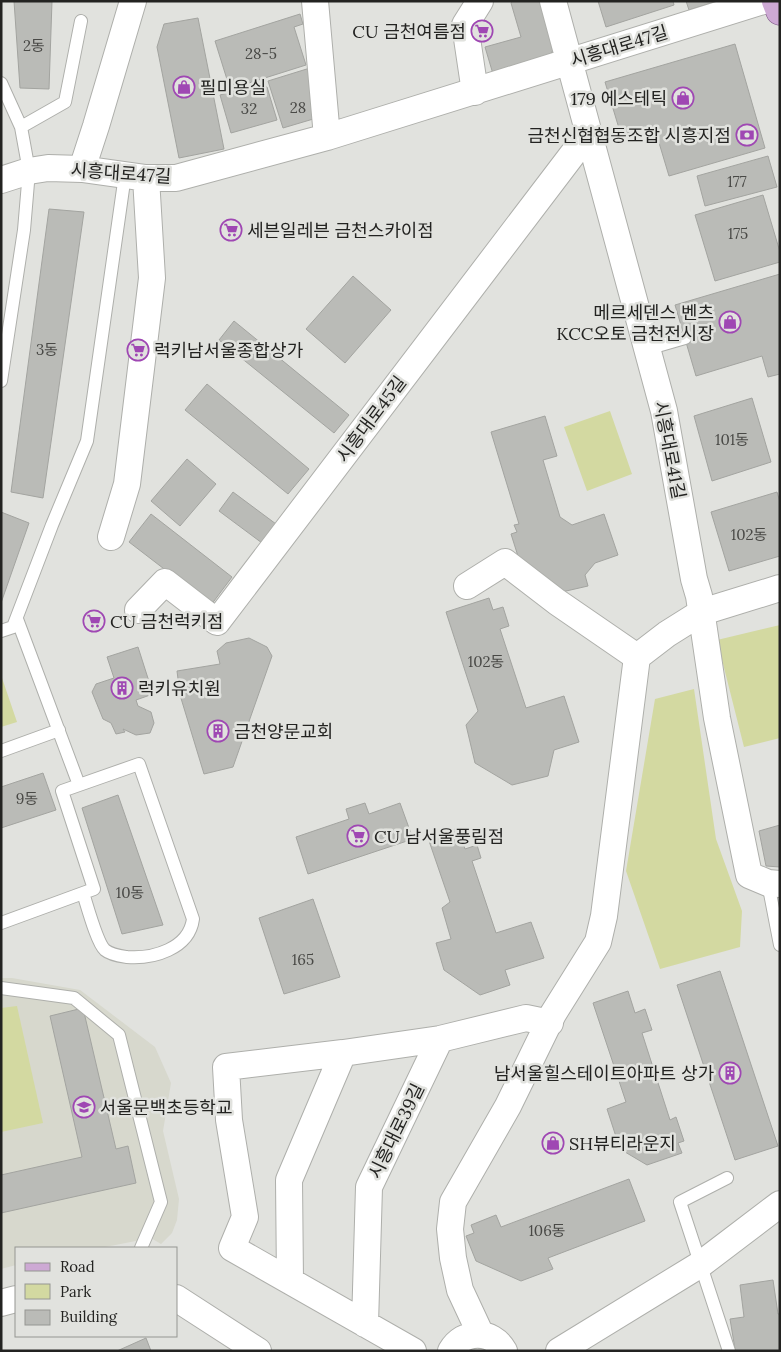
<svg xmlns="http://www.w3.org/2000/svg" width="781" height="1352" viewBox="0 0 781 1352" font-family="Lora,'Noto Sans KR',serif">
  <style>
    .built { fill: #d7d8cd }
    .green { fill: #d3d9a1 }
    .building { fill: #babbb7; stroke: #a3a4a0 }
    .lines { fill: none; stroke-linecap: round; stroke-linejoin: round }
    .lane-casing { stroke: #aeafab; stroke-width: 14 }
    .street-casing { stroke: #aeafab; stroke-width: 28 }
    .primary-casing { stroke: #7b5583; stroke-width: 29 }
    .lane { stroke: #fff; stroke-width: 12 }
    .street { stroke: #fff; stroke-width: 26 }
    .primary { stroke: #cda9d4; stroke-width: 28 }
    .labels { text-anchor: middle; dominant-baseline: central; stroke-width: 5; stroke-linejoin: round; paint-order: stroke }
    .number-label { font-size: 15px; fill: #494946 }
    .poi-label { font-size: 18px; fill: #232321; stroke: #e1e2de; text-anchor: start }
    .street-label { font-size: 18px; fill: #232321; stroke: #e1e2de }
  </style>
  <rect width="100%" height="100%" fill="#e1e2de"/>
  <!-- built -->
  <path class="built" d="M1,978H12L80,990L155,1047L171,1083L163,1131L179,1199L177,1220L172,1233L161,1244L151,1238L100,1248H16V1265L1,1269Z"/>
  <!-- green -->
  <path class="green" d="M610,411L632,474L587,491L564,427Z
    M780,625V738L744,747L717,640Z
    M1,675L17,722L1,727Z
    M694,689L716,839L742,911L740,947L660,969L626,871L655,699Z
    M17,1006L43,1123L1,1132V1008Z"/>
  <!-- building -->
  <path class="building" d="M14,1H52L49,89L20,88Z
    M512,1H542L553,50L548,59L493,74L485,47L521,37L511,3Z
    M598,1H673L674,5L606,27Z
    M686,1H718L689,10Z
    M300,14L303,24L294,27L306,65L230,89L215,41Z
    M198,18L224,149L179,158L157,47L164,24Z
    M735,44L765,148L669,176L654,126L621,135L605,82Z
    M310,68L320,117L283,128L268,81Z
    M259,84L267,87L277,120L231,133L220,95Z
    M768,156L777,187L705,206L697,176Z
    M763,195L780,252V262L715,281L695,215Z
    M49,209L84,212L43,498L11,492Z
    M780,274V374L768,377L762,356L696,376L675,305Z
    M353,276L391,310L345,363L306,329Z
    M234,321L349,415L334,433L219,340Z
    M207,384L309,469L288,494L185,410Z
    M752,398L771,462L712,481L694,416Z
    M545,416L557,456L543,460L560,517L572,525L604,514L618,555L595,563L585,575L588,586L553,594L523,572L511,534L517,532L514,525L519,524L491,432Z
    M187,459L216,484L180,526L151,501Z
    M233,492L276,524L262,543L219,511Z
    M777,492L780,502V556L729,571L711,512Z
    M1,512L29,523L1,603Z
    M151,514L232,577L211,605L129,542Z
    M489,598L493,610L503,607L509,626L500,629L526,708L564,696L579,742L554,750L548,776L512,785L475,763L466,725L478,711L446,612Z
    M249,638L267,647L272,656L233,767L204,774L180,695L177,671L220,664L217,651L226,643Z
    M138,647L153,694L136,700L138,706L151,712L154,723L150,733L136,735L123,729L125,732L116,734L111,723L103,719L92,692L96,684L114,678L107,657Z
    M43,773L56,810L1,828V787Z
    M118,795L163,925L122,934L82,808Z
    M365,803L369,814L400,803L413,839L308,874L296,837L349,819L346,809Z
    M780,825V867L766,866L759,831Z
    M458,828L465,849L477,845L481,858L472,861L496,933L531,922L544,958L505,970L510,985L480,995L444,970L436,943L451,939L442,908L450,902L428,838Z
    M313,899L340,977L284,994L259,918Z
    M720,971L778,1146L735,1160L677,985Z
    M628,991L635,1013L645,1009L652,1030L642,1033L670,1120L676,1117L684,1141L678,1143L682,1153L647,1165L620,1149L607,1109L626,1102L593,1003Z
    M83,1008L116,1149L128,1146L136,1183L1,1213V1175L82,1157L50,1016Z
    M629,1179L645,1221L548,1258L553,1269L521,1281L476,1261L466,1236L474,1233L471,1225L496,1215L501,1227Z
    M773,1280L778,1314H780V1351H736L735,1349L730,1319L744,1317L740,1285Z
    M146,1338L151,1351H117Z"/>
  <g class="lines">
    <!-- lane casing -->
    <g class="lane-casing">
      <path id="lane" d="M1,83L21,127L29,171L24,230L1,381
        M21,127L65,102L81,21
        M647,349L685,338
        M17,619L79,785
        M1,631L13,627L52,525L87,441L125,175
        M1,751L59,730
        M768,883L780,945
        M1,923L83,893C87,905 97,943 105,950C111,955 120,956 127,957C153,959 189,949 193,919L139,764L62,791L94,889L83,893
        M1,988L74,998L119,1035L161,1202L141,1248
        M727,1178L680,1202L729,1351"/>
    </g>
    <!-- street casing -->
    <g class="street-casing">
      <path id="street" d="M315,1L327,137
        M553,1L664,411L694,579L699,596L717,718L749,875L768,883L780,884
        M475,92L465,25L480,1
        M82,169L96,126L133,1
        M1,180L29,171L48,168L82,169L146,178H176L327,137L763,1
        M111,537L127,484L152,278L146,178
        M467,586L505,562L557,602L637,657
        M138,610L165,582L217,622L588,134
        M290,1281L289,1180L343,1053
        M176,1298L258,1351
        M1,1303L16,1299
        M365,1324L369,1187L440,1039
        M481,1335L460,1290L453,1258L450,1229L453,1202L508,1106L553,1014L598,942L604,916L637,657L667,634L702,612L780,588
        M413,1351L232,1248L245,1217L229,1120L226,1067L343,1053L440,1039L526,1018L550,1023
        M451,1351C463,1330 492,1329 504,1351
        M559,1351L701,1264L780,1204"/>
    </g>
    <!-- primary casing -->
    <g class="primary-casing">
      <path id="primary" d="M776,1L780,11"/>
    </g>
    <!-- lane -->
    <use href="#lane" class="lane"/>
    <!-- street -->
    <use href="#street" class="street"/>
    <!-- primary -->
    <use href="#primary" class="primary"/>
  </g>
  <!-- icons -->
  <defs>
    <g id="supermarket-ring" transform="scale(1.125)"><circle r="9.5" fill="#e1e2de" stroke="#9f47b3" stroke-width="1.5"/><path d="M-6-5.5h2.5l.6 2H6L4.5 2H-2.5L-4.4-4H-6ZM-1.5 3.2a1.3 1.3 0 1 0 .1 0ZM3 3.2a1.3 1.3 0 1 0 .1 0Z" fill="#9f47b3"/></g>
    <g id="shop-ring" transform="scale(1.125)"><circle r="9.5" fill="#e1e2de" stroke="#9f47b3" stroke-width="1.5"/><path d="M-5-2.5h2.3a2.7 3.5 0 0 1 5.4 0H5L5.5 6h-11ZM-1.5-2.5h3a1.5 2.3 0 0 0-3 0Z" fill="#9f47b3"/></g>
    <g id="bank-ring" transform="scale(1.125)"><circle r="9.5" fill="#e1e2de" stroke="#9f47b3" stroke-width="1.5"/><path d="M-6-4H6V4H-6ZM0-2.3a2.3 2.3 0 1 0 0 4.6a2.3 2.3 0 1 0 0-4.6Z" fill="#9f47b3"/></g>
    <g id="building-ring" transform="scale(1.125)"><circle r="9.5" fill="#e1e2de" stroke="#9f47b3" stroke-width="1.5"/><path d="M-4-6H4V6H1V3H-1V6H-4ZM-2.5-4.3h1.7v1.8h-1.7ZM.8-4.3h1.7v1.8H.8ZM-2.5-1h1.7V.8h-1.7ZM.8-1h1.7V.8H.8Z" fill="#9f47b3"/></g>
    <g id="school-ring" transform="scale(1.125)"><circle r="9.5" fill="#e1e2de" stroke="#9f47b3" stroke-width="1.5"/><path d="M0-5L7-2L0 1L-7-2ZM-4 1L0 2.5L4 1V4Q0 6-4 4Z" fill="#9f47b3"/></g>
  </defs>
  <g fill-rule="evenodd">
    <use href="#supermarket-ring" x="482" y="31"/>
    <use href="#shop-ring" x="184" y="87"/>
    <use href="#shop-ring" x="683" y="98"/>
    <use href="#bank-ring" x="747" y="135"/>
    <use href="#supermarket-ring" x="231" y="230"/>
    <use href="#shop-ring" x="730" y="322"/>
    <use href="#supermarket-ring" x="138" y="350"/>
    <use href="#supermarket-ring" x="94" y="621"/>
    <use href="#building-ring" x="122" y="688"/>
    <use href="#building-ring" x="218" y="731"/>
    <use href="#supermarket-ring" x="358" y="836"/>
    <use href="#building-ring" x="730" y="1073"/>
    <use href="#school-ring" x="84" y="1107"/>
    <use href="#shop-ring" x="553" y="1143"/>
  </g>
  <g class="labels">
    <!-- number labels -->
    <g class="number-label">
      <text x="34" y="45">2동</text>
      <text x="261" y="53">28-5</text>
      <text x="298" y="107">28</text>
      <text x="249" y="108">32</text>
      <text x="737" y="181">177</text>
      <text x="738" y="233">175</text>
      <text x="47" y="349">3동</text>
      <text x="732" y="439">101동</text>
      <text x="749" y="534">102동</text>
      <text x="486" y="661">102동</text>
      <text x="27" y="798">9동</text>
      <text x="130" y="892">10동</text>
      <text x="303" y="959">165</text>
      <text x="547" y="1230">106동</text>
    </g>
    <!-- poi labels -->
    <g class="poi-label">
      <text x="466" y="31" text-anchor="end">CU 금천여름점</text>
      <text x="200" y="87">필미용실</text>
      <text x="667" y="98" text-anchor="end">179 에스테틱</text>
      <text x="731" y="135" text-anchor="end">금천신협협동조합 시흥지점</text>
      <text x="247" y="230">세븐일레븐 금천스카이점</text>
      <text x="714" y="312" text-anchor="end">메르세덴스 벤츠<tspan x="714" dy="21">KCC오토 금천전시장</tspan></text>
      <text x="154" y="350">럭키남서울종합상가</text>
      <text x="110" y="621">CU 금천럭키점</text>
      <text x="138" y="688">럭키유치원</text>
      <text x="234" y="731">금천양문교회</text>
      <text x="374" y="836">CU 남서울풍림점</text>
      <text x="714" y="1073" text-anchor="end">남서울힐스테이트아파트 상가</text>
      <text x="100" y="1107">서울문백초등학교</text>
      <text x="569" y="1143">SH뷰티라운지</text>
    </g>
    <!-- street labels -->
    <g class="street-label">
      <text transform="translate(619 46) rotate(-17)">시흥대로47길</text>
      <text transform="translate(121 173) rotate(4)">시흥대로47길</text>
      <text transform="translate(371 419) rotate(-53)">시흥대로45길</text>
      <text transform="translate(670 450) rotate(79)">시흥대로41길</text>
      <text transform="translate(396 1131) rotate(-64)">시흥대로39길</text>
    </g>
  </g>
  <!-- border -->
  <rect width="781" height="1352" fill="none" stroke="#232321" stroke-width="5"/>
  <!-- legend -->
  <rect x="15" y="1247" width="162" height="90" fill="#e1e2de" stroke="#959692"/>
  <rect x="25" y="1263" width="25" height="8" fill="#cda9d4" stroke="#959692"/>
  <text x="60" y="1272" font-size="15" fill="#232321">Road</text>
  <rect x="25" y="1284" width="25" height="15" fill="#d3d9a1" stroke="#959692"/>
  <text x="60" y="1297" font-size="15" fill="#232321">Park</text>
  <rect x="25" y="1310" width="25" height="15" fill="#babbb7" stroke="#959692"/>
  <text x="60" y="1322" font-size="15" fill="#232321">Building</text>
</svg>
